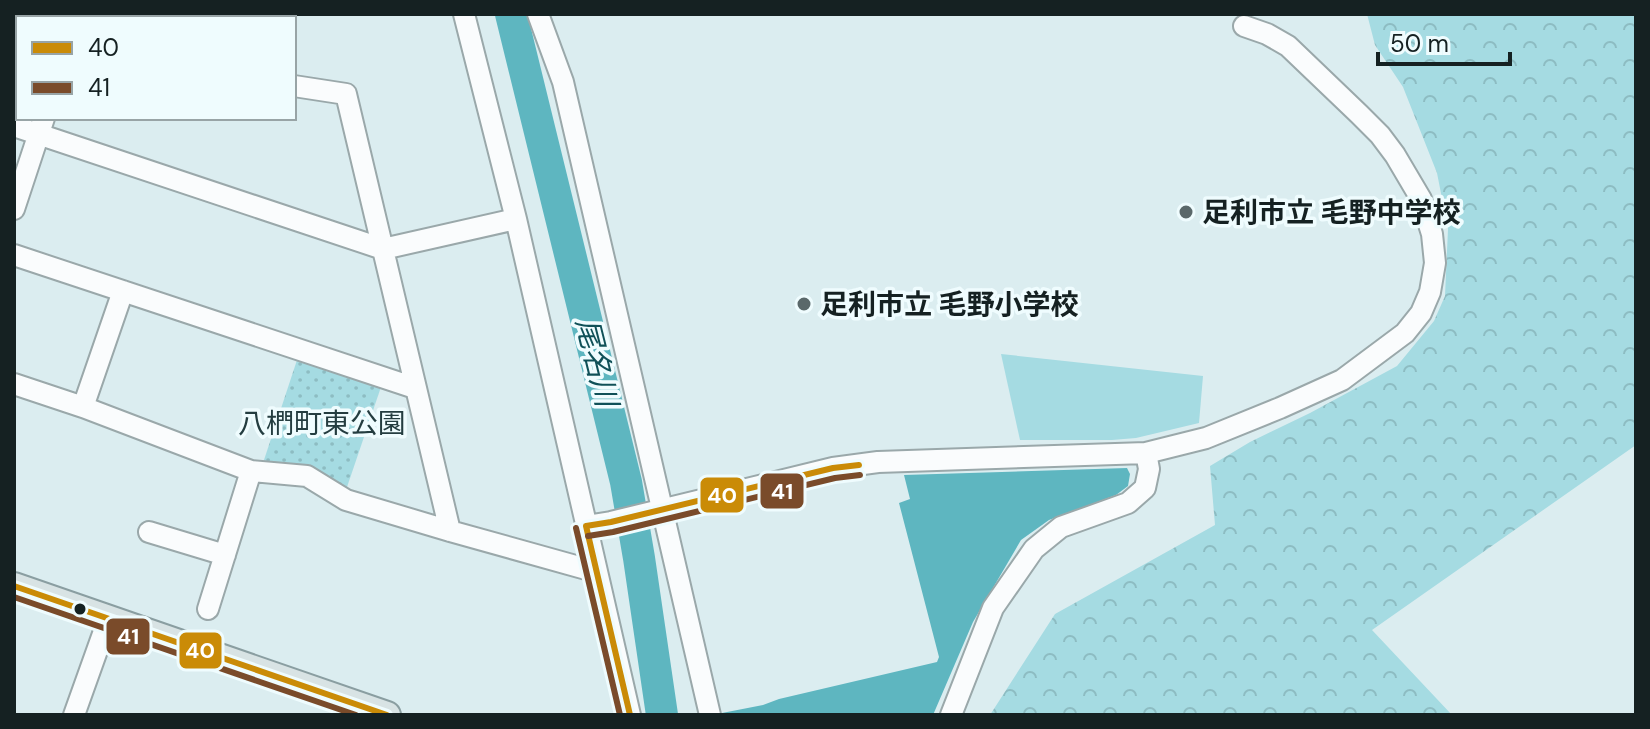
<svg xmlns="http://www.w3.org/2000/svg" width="1650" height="729" viewBox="0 0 1650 729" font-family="'DM Sans','Noto Sans JP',sans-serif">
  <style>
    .grass { fill: url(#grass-dots) }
    .forest { fill: url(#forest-crowns) }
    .pitch { fill: #a5dbe2 }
    .water { fill: #5eb6c0 }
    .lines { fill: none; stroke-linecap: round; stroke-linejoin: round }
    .river { stroke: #5eb6c0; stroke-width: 32 }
    .minor-casing { stroke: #9aa8aa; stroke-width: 24 }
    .major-casing { stroke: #8a9ea1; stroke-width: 30 }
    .minor { stroke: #fafcfd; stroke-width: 20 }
    .major { stroke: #d8e3e4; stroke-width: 26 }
    .bus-1-casing { stroke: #effcfe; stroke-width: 12 }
    .bus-2-casing { stroke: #effcfe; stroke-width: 12 }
    .bus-1 { stroke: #ca8b07; stroke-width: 6 }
    .bus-2 { stroke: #7a4b2a; stroke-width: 6 }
    .poi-dot { fill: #5a686a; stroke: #effcfe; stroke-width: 3 }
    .bus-dot { fill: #152122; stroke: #effcfe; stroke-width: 3 }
    .labels { text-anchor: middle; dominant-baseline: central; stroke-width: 7; stroke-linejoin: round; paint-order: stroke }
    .poi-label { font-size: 28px; font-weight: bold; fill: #152122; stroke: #effcfe; text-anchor: start }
    .park-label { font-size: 28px; fill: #243d40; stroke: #effcfe }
    .water-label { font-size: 30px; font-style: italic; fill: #105158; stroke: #effcfe }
    .line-badge { stroke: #effcfe; stroke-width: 3 }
    .badge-label { font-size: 22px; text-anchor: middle; font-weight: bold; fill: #fff }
  </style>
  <defs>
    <pattern id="grass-dots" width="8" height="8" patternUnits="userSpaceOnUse" patternTransform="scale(2)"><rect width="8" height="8" fill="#a5dbe2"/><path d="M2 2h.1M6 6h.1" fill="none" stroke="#8dbcc2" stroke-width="1.8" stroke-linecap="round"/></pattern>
    <pattern id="forest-crowns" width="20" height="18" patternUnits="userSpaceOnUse" patternTransform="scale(2)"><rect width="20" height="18" fill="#a5dbe2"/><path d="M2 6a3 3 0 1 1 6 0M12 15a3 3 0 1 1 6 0" fill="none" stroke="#8dbcc2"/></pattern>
  </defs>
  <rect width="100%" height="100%" fill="#dbedf0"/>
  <!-- grass -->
  <path class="grass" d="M298,357L382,384L346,490L263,463Z"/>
  <!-- forest -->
  <path class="forest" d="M1367,14H1636V445L1372,630L1452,715H990L1055,614L1215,525L1210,466L1250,442L1310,413L1397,366L1434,321L1445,296L1448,229L1437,173L1403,87L1375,45Z"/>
  <!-- pitch -->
  <path class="pitch" d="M1001,354L1203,376L1199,423L1136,438L1112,440H1020Z"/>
  <!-- water -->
  <path class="water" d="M1127,468L1130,474L1128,486L1116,495L1049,520L1021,540L973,622L933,715H723L722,713L763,705L779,699L937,662L939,657L899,503L910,499L904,475Z"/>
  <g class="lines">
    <!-- river -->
    <path class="river" d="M511,14L626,482L639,558L662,715"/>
    <!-- minor casing -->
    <g class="minor-casing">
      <path id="minor" d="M464,14L516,219L630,715
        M538,14L563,82L710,715
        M294,86L346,94L450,531
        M14,126L383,249L516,219
        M14,209L44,118
        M14,255L415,388
        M14,384L83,407L251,471L307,476L346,500L450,531L597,572
        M83,407L123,291
        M586,526L611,522L833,468L878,462L1146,453L1206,438L1280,408L1342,380L1405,333L1421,313L1430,292L1435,263L1432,234L1421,199L1395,155L1380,135L1359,114L1288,46L1267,34L1244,26
        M149,532L225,555
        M208,609L251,471
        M74,715L109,617
        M951,715L993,608L1034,549L1061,527L1128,503L1145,488L1149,469L1146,453"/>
    </g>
    <!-- major casing -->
    <g class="major-casing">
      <path id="major" d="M14,586L387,715"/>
    </g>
    <!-- minor -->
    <use href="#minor" class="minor"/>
    <!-- major -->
    <use href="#major" class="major"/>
    <!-- bus-1 casing -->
    <g class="bus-1-casing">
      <path id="bus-1" d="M586,526L611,522L833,468L859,465
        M586,526L630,715
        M14,586L387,715"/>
    </g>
    <!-- bus-2 casing -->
    <g class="bus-2-casing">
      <path id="bus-2" d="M576,528L620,715
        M588,536L613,532L835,478L860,475
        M14,597L356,715"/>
    </g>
    <!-- bus-1 -->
    <use href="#bus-1" class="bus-1"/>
    <!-- bus-2 -->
    <use href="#bus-2" class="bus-2"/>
  </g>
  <!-- markers -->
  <g class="poi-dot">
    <circle cx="1186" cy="212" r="8"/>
    <circle cx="804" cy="304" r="8"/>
  </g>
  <circle class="bus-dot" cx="80" cy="609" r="7"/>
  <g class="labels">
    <!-- poi labels -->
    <g class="poi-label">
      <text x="1202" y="212">足利市立 毛野中学校</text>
      <text x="820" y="304">足利市立 毛野小学校</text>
    </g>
    <!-- park labels -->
    <g class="park-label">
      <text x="322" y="423">八椚町東公園</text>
    </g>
    <!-- water labels -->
    <g class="water-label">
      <text transform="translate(597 362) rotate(76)">尾名川</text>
    </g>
  </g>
  <g class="line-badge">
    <rect x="759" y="472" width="46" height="38" rx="8" fill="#7a4b2a"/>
    <rect x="699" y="476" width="46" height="38" rx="8" fill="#ca8b07"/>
    <rect x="105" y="617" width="46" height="39" rx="8" fill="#7a4b2a"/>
    <rect x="178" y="631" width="45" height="39" rx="8" fill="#ca8b07"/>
  </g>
  <g class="badge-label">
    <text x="782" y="499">41</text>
    <text x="722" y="503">40</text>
    <text x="128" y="644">41</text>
    <text x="200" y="658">40</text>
  </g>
  <!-- border -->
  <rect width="1650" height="729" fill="none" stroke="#152122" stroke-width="32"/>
  <!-- legend -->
  <rect x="16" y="16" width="280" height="104" fill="#effcfe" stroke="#98a4a6" stroke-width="2"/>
  <rect x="32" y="42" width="40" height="12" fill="#ca8b07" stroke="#98a4a6" stroke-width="2"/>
  <text x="88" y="56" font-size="24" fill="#152122">40</text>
  <rect x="32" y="82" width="40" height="12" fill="#7a4b2a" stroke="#98a4a6" stroke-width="2"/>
  <text x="88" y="96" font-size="24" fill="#152122">41</text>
  <!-- scale -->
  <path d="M1378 52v12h132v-12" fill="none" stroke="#152122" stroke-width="4"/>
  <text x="1390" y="52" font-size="24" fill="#152122" stroke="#effcfe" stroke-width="6" paint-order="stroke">50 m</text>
</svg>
